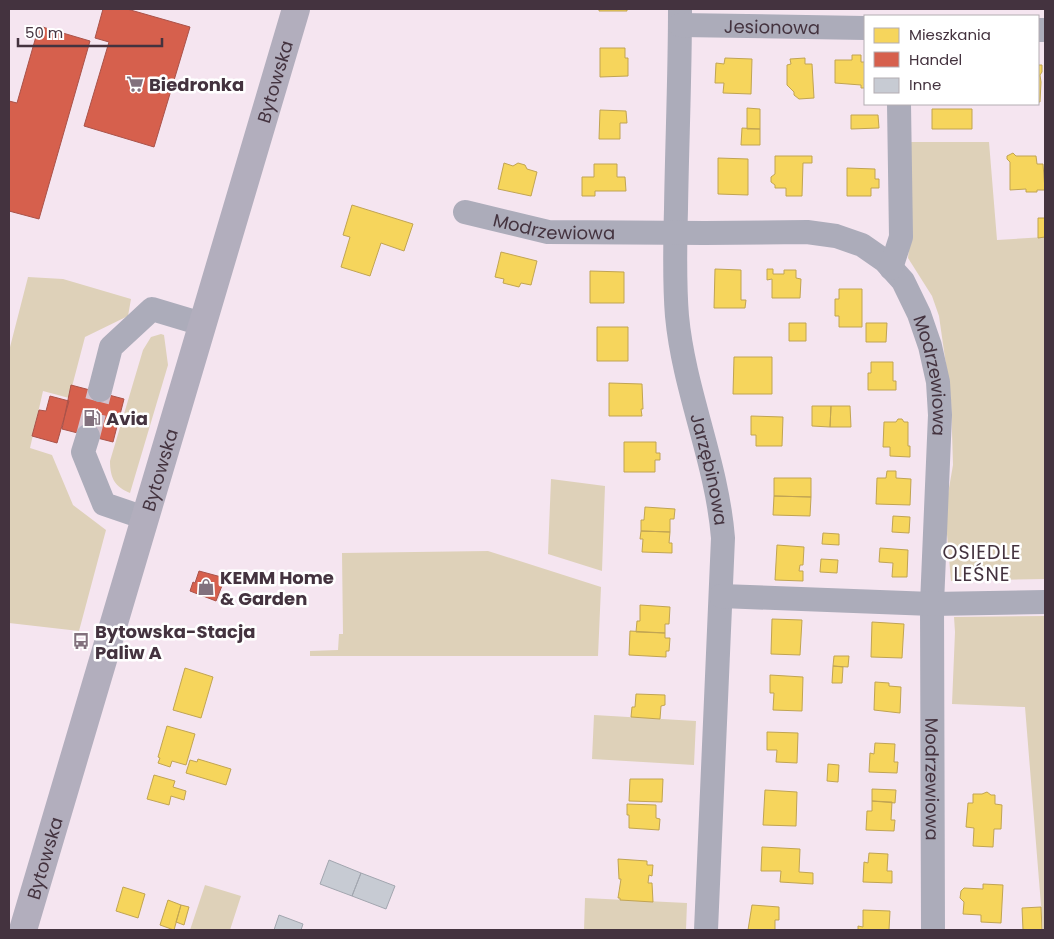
<svg xmlns="http://www.w3.org/2000/svg" width="1054" height="939" viewBox="0 0 1054 939" font-family="Poppins,sans-serif">
  <style>
    .green { fill: #ded1b9 }
    .homes { fill: #f6d55c; stroke: #c1a453 }
    .shops { fill: #d6604d; stroke: #aa5249 }
    .building { fill: #c7cbd3; stroke: #a2a6af }
    .lines { fill: none; stroke-linecap: round; stroke-linejoin: round }
    .minor-tunnel { stroke: #d2c1cd; stroke-width: 24; stroke-dasharray: 24 12; stroke-linecap: butt }
    .minor { stroke: #acacba; stroke-width: 24 }
    .major { stroke: #b2aebd; stroke-width: 28 }
    .labels { text-anchor: middle; dominant-baseline: central; stroke-width: 5; stroke-linejoin: round; paint-order: stroke }
    .street-label { font-size: 18px; fill: #44333f; stroke: #fff }
    .poi-label { font-size: 18px; font-weight: bold; fill: #44333f; stroke: #fff; text-anchor: start }
    .neighbourhood-label { font-size: 19px; letter-spacing: 1px; fill: #44333f; stroke: #fff }
  </style>
  <rect width="100%" height="100%" fill="#f5e5f0"/>
  <!-- green -->
  <path class="green" d="M910,142H989L997,240L1045,237V579L951,581L945,511L953,465L951,400L939,316L932,296L908,258L910,239Z
    M28,277L63,279L131,299L128,316L85,337L69,398L43,391L30,448L52,455L73,505L106,530L79,631L9,623V351Z
    M161,334L164,335L168,365L130,493C115,487 110,478 110,461L143,350L151,337Z
    M551,479L605,486L602,571L548,554Z
    M488,551L601,587L598,656H310V651L338,650L339,634H343L342,553Z
    M1045,616V930H1043L1025,707L952,704L955,632L954,617Z
    M594,715L696,721L694,765L592,759Z
    M205,885L241,896L230,930H190Z
    M585,898L687,903L686,930H584Z"/>
  <!-- homes -->
  <path class="homes" d="M599,9H627V11H599Z
    M600,48H625V58H628V76L600,77Z
    M852,55H861V62H865V88H861V85L835,83V60H852Z
    M725,58L752,59L751,94L723,93L724,83H715L716,63L724,64Z
    M805,58V64H812L814,98L799,99L794,95V92L787,85V65L791,64L790,59Z
    M1038,65H1042V72L1040,75L1041,82L1040,102H1038Z
    M747,108L760,109V129H747Z
    M932,109H972V129H932Z
    M600,110L626,111L627,123H620V139H599Z
    M851,115H878L879,128L851,129Z
    M742,128L760,129V145H741Z
    M1013,153L1016,156H1036L1037,164H1043L1045,190H1037V192H1026V189L1010,190V162L1007,159V156Z
    M775,156H812V163H803L802,196H786V188H775V185L771,182V177L775,174Z
    M718,158L748,159V195L718,194Z
    M504,163L513,166L518,163L525,165L527,169L537,172L531,196L498,189Z
    M594,164H617V177H625L626,191H595V196H582V177H594Z
    M847,168L875,169V179H879V188H871V196H847Z
    M352,205L413,224L404,251L381,243L370,276L341,267L350,237L343,235Z
    M1038,218H1045V237L1038,238Z
    M501,252L537,261L531,285L521,283L519,287L503,283L504,279L495,277Z
    M715,269L741,270V300H746L745,308H714Z
    M767,269H773V274H784V270H796V278L801,279L800,298H772V279L767,280Z
    M590,271L624,272V303H590Z
    M839,289H862V327H839V316H835V299H839Z
    M789,323H806V341H789Z
    M866,323H887L886,342H866Z
    M597,327H628V361H597Z
    M734,357H772V394H733Z
    M871,362H893V381H896V390H868V373H871Z
    M609,383L642,384L643,409H641L642,416H609Z
    M812,406H831L830,427L812,426Z
    M831,406H850L851,427H830Z
    M751,416L783,417L782,446H756V435H751Z
    M898,419H902L904,422H908V446H910V457L890,456V447H883L884,422H896Z
    M624,442H656V453H660V460H655V472H624Z
    M887,471H896V478L911,479L910,505L876,504L877,478H886Z
    M774,478H811V497L774,496Z
    M774,496L811,497L810,516L773,515Z
    M645,507L675,509L674,519H670V532L641,531V520H644Z
    M893,516L910,517L909,533L892,532Z
    M641,531L670,532L669,543H672V553L642,552L643,539H640Z
    M823,533L839,534V545L822,544Z
    M777,545L804,547L803,565H800L799,571H803V581L775,580Z
    M880,548L908,550L907,577H892L893,563L879,562Z
    M821,559L838,560L837,573L820,572Z
    M640,605L670,607L669,624H665V633L636,632L637,621H640Z
    M772,619L802,620L800,655L771,654Z
    M872,622L904,624L902,658L871,657Z
    M630,631L665,633V638H670L669,651H666V657L629,655Z
    M834,656H849L848,667L833,666Z
    M833,666L843,667L842,683H832Z
    M185,668L213,677L201,718L173,710Z
    M770,675L803,677L802,711L773,710L774,693H770Z
    M875,682L889,683V686L901,687L900,713L874,710Z
    M636,694L665,695V705L661,706L660,719L631,717L632,707H635Z
    M167,726L195,734L186,765L172,761L170,767L158,763L160,758L158,757Z
    M767,732L798,733L797,763L776,762L777,750H767Z
    M875,743L895,744L894,762H898L897,773L869,772L870,753L874,754Z
    M198,759L231,769L226,785L186,773L190,760L197,762Z
    M828,764L839,765L838,782L827,781Z
    M154,775L175,781L173,787L186,791L184,800L171,796L169,805L147,799Z
    M630,779H663L662,802L629,801Z
    M872,789L896,790L895,803L872,801Z
    M765,790L797,792L796,826L763,825Z
    M987,792L991,795H995V804L1002,805L1001,829H994L993,847L973,846L974,828L966,827L968,803H973V794H982Z
    M872,801L892,802L891,820H895L894,831L866,830L867,811H872Z
    M627,804L656,805V818L660,819L659,830L629,828V815H627Z
    M762,847L800,849L799,872L813,873V884L780,882L781,871H761Z
    M869,853L888,854L887,871H892V883L863,882L864,862L868,863Z
    M618,859L647,861V865H653L652,876L649,875L648,883H652L653,902L620,900V898H618L621,879H619Z
    M983,884L1003,885L1001,923L981,922V915L963,914L964,902L960,898L961,891L964,888L983,889Z
    M123,887L145,894L138,918L116,911Z
    M168,900L181,905L174,930L160,925Z
    M181,905L189,907L184,925L176,922Z
    M752,905L779,907V920H775V930H748Z
    M1041,907L1042,930H1023L1022,908Z
    M863,910L890,911L889,930H858V926L863,927Z"/>
  <!-- shops -->
  <path class="shops" d="M103,9H127L190,27L154,147L84,126L109,42L95,38Z
    M39,26L90,41L39,219L9,211V101L17,103Z
    M71,385L124,399L113,442L62,429Z
    M50,396L69,401L57,443L32,436L39,410L46,411Z
    M199,571L225,578L216,601L190,591L193,582L195,583Z"/>
  <!-- building -->
  <path class="building" d="M329,860L361,873L352,896L320,884Z
    M361,873L395,886L386,909L352,896Z
    M279,915L303,924L301,930H274Z"/>
  <g class="lines">
    <!-- minor-tunnel -->
    <path class="minor-tunnel" d="M88,436L100,390"/>
    <!-- minor -->
    <g class="minor">
      <path id="s1" d="M680,9C680,76 677,143 676,209C675,245 674,280 677,316C684,391 717,462 723,538L706,930"/>
      <path id="s2" d="M680,25L865,28"/>
      <path d="M1038,30H1045"/>
      <path id="s3" d="M465,212L548,232L705,233L807,232L836,236L862,245L885,261L903,281L919,314L930,346L938,382L940,415L932,604L933,930"/>
      <path d="M891,268L901,237L899,104"/>
      <path d="M100,390L111,347L152,309L202,324"/>
      <path d="M88,436L83,452L104,504L145,518"/>
      <path d="M721,596L932,604L1045,602"/>
    </g>
    <!-- major -->
    <path class="major" id="s4" d="M23,930L296,9"/>
  </g>
  <!-- icons -->
  <defs>
    <g id="supermarket-bare" transform="scale(1.35)"><path d="M-6-5.5h2.5l.6 2H6L4.5 2H-2.5L-4.4-4H-6ZM-1.5 3.2a1.3 1.3 0 1 0 .1 0ZM3 3.2a1.3 1.3 0 1 0 .1 0Z" fill="#82717d" stroke="#fff" stroke-width="2.5" paint-order="stroke"/></g>
    <g id="fuel-bare" transform="scale(1.35)"><path d="M-5.5-6h7V0h2V4h1.3V-2.5L3-4.5l.8-.8L6-3V5H2.5V1h-1V6h-7ZM-4.2-4.7v3.2H.2V-4.7Z" fill="#82717d" stroke="#fff" stroke-width="2.5" paint-order="stroke"/></g>
    <g id="shop-bare" transform="scale(1.35)"><path d="M-5-2.5h2.3a2.7 3.5 0 0 1 5.4 0H5L5.5 6h-11ZM-1.5-2.5h3a1.5 2.3 0 0 0-3 0Z" fill="#82717d" stroke="#fff" stroke-width="2.5" paint-order="stroke"/></g>
    <g id="bus-bare" transform="scale(1.35)"><path d="M-5-6H5V4H4V6H2V4H-2V6H-4V4H-5ZM-3.5-4V0h7V-4ZM-3.5 1.2v1.5H-2V1.2ZM2 1.2v1.5H3.5V1.2Z" fill="#82717d" stroke="#fff" stroke-width="2.5" paint-order="stroke"/></g>
  </defs>
  <g fill-rule="evenodd">
    <use href="#supermarket-bare" x="135" y="84"/>
    <use href="#fuel-bare" x="92" y="418"/>
    <use href="#shop-bare" x="206" y="587"/>
    <use href="#bus-bare" x="81" y="641"/>
  </g>
  <g class="labels">
    <!-- street labels -->
    <g class="street-label">
      <text stroke="none"><textPath href="#s2" startOffset="92">Jesionowa</textPath></text>
      <text stroke="none"><textPath href="#s4" startOffset="885">Bytowska</textPath></text>
      <text stroke="none"><textPath href="#s3" startOffset="91">Modrzewiowa</textPath></text>
      <text stroke="none"><textPath href="#s3" startOffset="556">Modrzewiowa</textPath></text>
      <text stroke="none"><textPath href="#s4" startOffset="480">Bytowska</textPath></text>
      <text stroke="none"><textPath href="#s1" startOffset="464">Jarzębinowa</textPath></text>
      <text stroke="none"><textPath href="#s3" startOffset="961">Modrzewiowa</textPath></text>
      <text stroke="none"><textPath href="#s4" startOffset="75">Bytowska</textPath></text>
    </g>
    <!-- poi labels -->
    <g class="poi-label">
      <text x="149" y="84">Biedronka</text>
      <text x="106" y="418">Avia</text>
      <text x="220" y="577">KEMM Home<tspan x="220" dy="21">&amp; Garden</tspan></text>
      <text x="95" y="631">Bytowska-Stacja<tspan x="95" dy="21">Paliw A</tspan></text>
    </g>
    <!-- neighbourhood labels -->
    <g class="neighbourhood-label">
      <text x="982" y="552">OSIEDLE<tspan x="982" dy="22">LEŚNE</tspan></text>
    </g>
  </g>
  <!-- border -->
  <rect width="1054" height="939" fill="none" stroke="#44333f" stroke-width="20"/>
  <!-- legend -->
  <rect x="864" y="15" width="175" height="90" fill="#ffffff" stroke="#b4adb2"/>
  <rect x="874" y="28" width="25" height="15" fill="#f6d55c" stroke="#b4adb2"/>
  <text x="909" y="40" font-size="15" fill="#44333f">Mieszkania</text>
  <rect x="874" y="52" width="25" height="15" fill="#d6604d" stroke="#b4adb2"/>
  <text x="909" y="65" font-size="15" fill="#44333f">Handel</text>
  <rect x="874" y="78" width="25" height="15" fill="#c7cbd3" stroke="#b4adb2"/>
  <text x="909" y="90" font-size="15" fill="#44333f">Inne</text>
  <!-- scale -->
  <path d="M18 38v8h144v-8" fill="none" stroke="#44333f" stroke-width="2.5"/>
  <text x="25" y="38" font-size="15" fill="#44333f" stroke="#ffffff" stroke-width="4" paint-order="stroke">50 m</text>
</svg>
